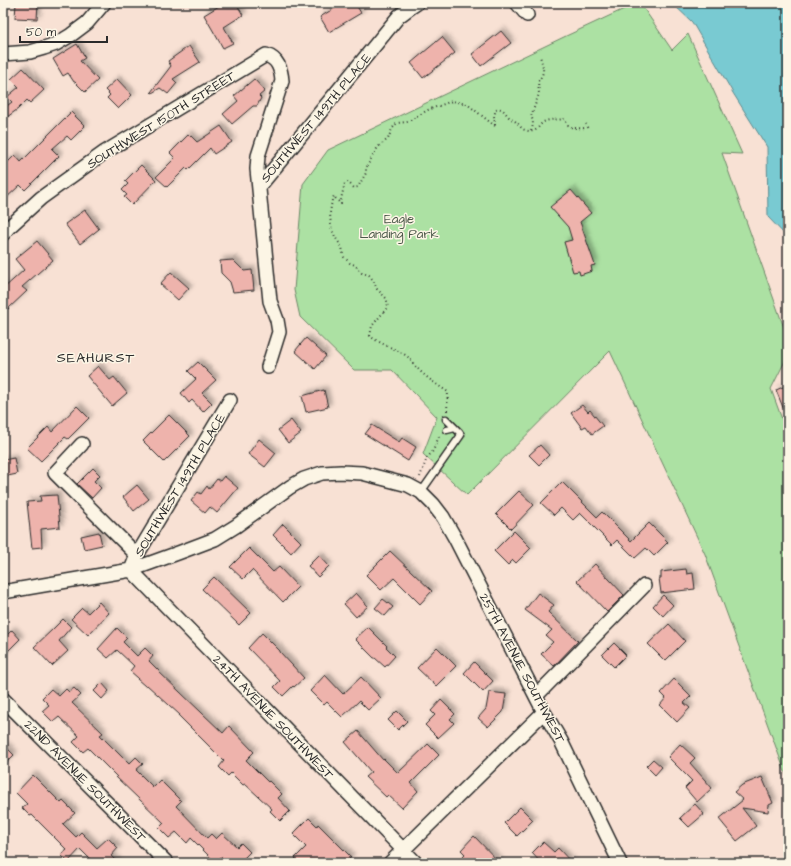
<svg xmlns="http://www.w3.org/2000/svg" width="791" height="866" viewBox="0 0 791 866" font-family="'Architects Daughter',sans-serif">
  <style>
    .green { fill: #ace1a3; stroke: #6c8667 }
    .water { fill: #79cad2; stroke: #5a8a8f }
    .building { fill: #eeb3ac; stroke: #2b2b2b; filter: url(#shadow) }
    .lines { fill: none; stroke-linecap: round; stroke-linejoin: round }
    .lane-casing { stroke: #2b2b2b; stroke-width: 9 }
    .street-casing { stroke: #2b2b2b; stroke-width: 16 }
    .path { stroke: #2b2b2b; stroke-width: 2; stroke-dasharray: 1 3; stroke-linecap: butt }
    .lane { stroke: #fcf5e5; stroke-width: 6 }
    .street { stroke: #fcf5e5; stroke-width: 13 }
    .labels { text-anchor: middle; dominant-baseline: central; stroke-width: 3; stroke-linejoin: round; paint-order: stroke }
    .street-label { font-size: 13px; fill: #2b2b2b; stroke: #fcf5e5 }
    .park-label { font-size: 13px; fill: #4b5849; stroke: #fcf5e5 }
    .neighbourhood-label { font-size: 14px; letter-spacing: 1px; fill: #2b2b2b; stroke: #fcf5e5 }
  </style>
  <defs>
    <filter id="shadow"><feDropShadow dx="3.5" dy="-3.5" stdDeviation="2" flood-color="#0004"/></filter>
  </defs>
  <rect width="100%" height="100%" fill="#f8e1d4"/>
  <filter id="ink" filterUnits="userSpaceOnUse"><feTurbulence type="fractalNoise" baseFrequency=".025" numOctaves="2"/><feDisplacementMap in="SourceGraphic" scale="8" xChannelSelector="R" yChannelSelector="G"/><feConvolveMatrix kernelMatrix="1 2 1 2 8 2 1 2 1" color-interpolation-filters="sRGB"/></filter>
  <g filter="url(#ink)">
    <!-- green -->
    <path class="green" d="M637,3H640L672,50L688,34L742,154L722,153L788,339V355L771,389L783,422L788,421V780L705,554L610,351L467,495L423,454L437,417L392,370H354L300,317L294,290L303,184L328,150L566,36Z"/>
    <!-- water -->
    <path class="water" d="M672,3H788V238L768,217L767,147L733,93L692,22Z"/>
    <!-- building -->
    <path class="building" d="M16,3H38L37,19L15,18Z
      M224,3H236L243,15L224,27L233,43L223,48L204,15Z
      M343,3H355L361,13L329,32L320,17Z
      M501,31L511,43L481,66L472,54Z
      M442,37L455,53L423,78L411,63Z
      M77,44L85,58L80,61L98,80L85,92L75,82H74L68,73L63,76L53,59Z
      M189,46L200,62L173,79L177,83L168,94L160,88L152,93L151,92L171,66L168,61Z
      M23,68L44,90L30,103L27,100L18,109L3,120V109L12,102L7,97L19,87L11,79Z
      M117,79L132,95L118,109L107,98L110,95L105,90Z
      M254,79L265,91L259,96L261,98L257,106H253L232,124L223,114L238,101L234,96Z
      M71,112L85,126L71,140L67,136L52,149L59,156L25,190L20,185L3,201V167L15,155L21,162Z
      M221,126L232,142L214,154L210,148L188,170L186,168L167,187L156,177L175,158L170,153L189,134L197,142Z
      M141,165L156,180L132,205L124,197L127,195L122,190L128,184L125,181Z
      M571,190L591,213L580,222L595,265L591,266L592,271L580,275L579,271L573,272L564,242L572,240L568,227L550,207Z
      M85,210L99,229L80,244L65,224Z
      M37,241L53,260L22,287L27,291L8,309L3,303V289L24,270L15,259Z
      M233,260L244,271L252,270L254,290L233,292L230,282L221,273L220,261Z
      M171,272L189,288L178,300L160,284Z
      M306,338L326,356L315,369L295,351Z
      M198,362L216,380L202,393L212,403L203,412L192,400L189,403L181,393L196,379L188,371Z
      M98,366L110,380L114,377L127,393L112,406L87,376Z
      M788,385V420L776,390Z
      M324,390L328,407L306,412L302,396Z
      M582,405L588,412L590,410L603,426L592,434L586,426L582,428L571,413Z
      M77,406L89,418L68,439L65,437L41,461L27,448L48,427L52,432Z
      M169,415L190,436L164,462L143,441Z
      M291,420L301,433L288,443L278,430Z
      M372,425L399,442L402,438L416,447L408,461L365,434Z
      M259,439L276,453L265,467L248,454Z
      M540,445L549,455L539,465L529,455Z
      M14,458L17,474L3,477V460Z
      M93,468L100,475L94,481L101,488L92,498L77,484Z
      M224,476L238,488L217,513L210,507L205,513L191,501L198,492L201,494L207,486L209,489L217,479L220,481Z
      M562,482L597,517L602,512L631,541L649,523L668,542L654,556L646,548L635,558L617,540L612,545L580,513L573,520L561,508L554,515L541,503Z
      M137,485L149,499L134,511L123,497Z
      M519,491L534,505L511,529L496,514Z
      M57,495L60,527L41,529L42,547L32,548L27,502L41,501L40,496Z
      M283,524L301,542L291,553L273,535Z
      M514,531L531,548L516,563L513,560L508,565L494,551Z
      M99,532L102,545L84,549L81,536Z
      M249,548L273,572L279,567L298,587L283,602L252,570L243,579L230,567Z
      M390,551L432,591L420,604L394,578L381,590L366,575Z
      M319,555L329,566L318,577L308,566Z
      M595,564L624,595L607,612L577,581Z
      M686,569L687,574L693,573L695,589L661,593L659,578H661V572Z
      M214,577L251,613L239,625L202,589Z
      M356,593L368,606L356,617L344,604Z
      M538,593L554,605L548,612L578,641L554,666L541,654L553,642L546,636L552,630L525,610Z
      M663,595L673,605L663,616L653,606Z
      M383,599L393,607L385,616L375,608Z
      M99,602L109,613L88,635L71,619L82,608L88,613Z
      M63,619L71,627L59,641L68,651L52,666L34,647L53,629Z
      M669,624L685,641L665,661L648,644Z
      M368,627L387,646L386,647L395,656L385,667L375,658H374L355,639Z
      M117,628L127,638L123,642L137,656L145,648L153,656L149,661L159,671H158L223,733L229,726L254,752L246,760L268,782L269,781L282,794L278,798L290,811L280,821L270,811L272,809L245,784L243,785L231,773L228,776L219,767L224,761L179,716L180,715L147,685L145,686L137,679L138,678L130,671L134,666L117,650L108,658L98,649Z
      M12,630L20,639L3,656V639Z
      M262,633L280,651V652L304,678L294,687L293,686L283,696L274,687L280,681L248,648Z
      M614,643L626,655L614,667L602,655Z
      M437,647L456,666L436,686L417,668Z
      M474,662L493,681L483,692L464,673Z
      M325,675L343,694L361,677L381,698L368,710L359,701L342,717L327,702L324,705L310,691Z
      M674,679L691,696L684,703L690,708L677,722L660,705L666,698L661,693Z
      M102,683L109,691L102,699L94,691Z
      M74,688L81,695L72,703L103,733L100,735L129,764L136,757L143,764L136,770L153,787L160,780L181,801L176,806L207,838L211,834L216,839L222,833L237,847L241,843L250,852L239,863H226L220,857L215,862L191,838L187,843L176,832L169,838L159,828L164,823L116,777H117L88,748L83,752L73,742L79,736L59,717L53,722L42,711L49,705L42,698L51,689L59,696L66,689L69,692Z
      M489,692L506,694L503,712L488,727L478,718L486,709Z
      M441,700L455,714L450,719L454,723L438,738L425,725L435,715L431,711Z
      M397,711L407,721L398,730L388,720Z
      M358,731L383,760L384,759L398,773L428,744L439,755L411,783L418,791L402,808L388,795L386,797L365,777L371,772L345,742Z
      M3,744L14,755L3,766Z
      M680,744L695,758L690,763L712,788L697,802L685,788L692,781L668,757Z
      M653,759L662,767L655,775L646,766Z
      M33,775L61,803L63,801L75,813L63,824L76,837L81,832L97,848L108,838L118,848L111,856L118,863H94L80,849L68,862L61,855L67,850L32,815L30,816L22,808L27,804L16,793Z
      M762,777L773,803L769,805L768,812L742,808L756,826L737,841L719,819L743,800L734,792L742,785Z
      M695,804L704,814L689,827L680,818Z
      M520,807L533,820L517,836L504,823Z
      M309,818L317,826L318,824L351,857L346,863H300L295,858L306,847L293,834Z
      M474,836L500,863H466L461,858L465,854L461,850Z
      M543,842L554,852L558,848L572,863H541L532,853Z"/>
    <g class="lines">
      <!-- lane casing -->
      <g class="lane-casing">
        <path id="lane" d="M447,430L455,428
          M421,492L461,435L459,432L446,419"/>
      </g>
      <!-- street casing -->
      <g class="street-casing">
        <path id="street" d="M517,3L527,15
          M3,54L30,52L44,48L56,44L71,35L87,23L104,3
          M259,187L399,16L411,7L417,3
          M3,234L8,228L41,198L105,152L266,55C278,59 281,69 282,81L258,156L257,169L270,301L277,320L279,332L268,367
          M230,400L137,555L131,570L416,863
          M82,444L55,473L137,555
          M3,592L131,570L178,553L215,539L236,526L290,487L304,479L322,473L341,472L362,473L408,485L421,492L433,504L443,517L455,538L544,712L561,741L620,863
          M536,696L644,586
          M3,699L167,863
          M390,863L544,712"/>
      </g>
      <!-- path -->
      <path class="path" d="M495,125L494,116L496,109C504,107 505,114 510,118C512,120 514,120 516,122C519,124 521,129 525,130C539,135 537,124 546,121C551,119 559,120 565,119C566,121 566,124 568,125C571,129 584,129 588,127L586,124
        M531,131C533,126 534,122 531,116L539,94L538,81C546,72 543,67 540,56
        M447,411L448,392C437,385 427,378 418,369C414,366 412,360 408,357C396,348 381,345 370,336L372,326L386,309L388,304L386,298L377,289L373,280L369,275L362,273L355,265L350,263L344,257L342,247L335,237L331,227L330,213L332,200L334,196L336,199L341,204V199L345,183L348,182L354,188L358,187L366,173V168L378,147L388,139L392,129L397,123L407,122L428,110L452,101L467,104L495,126
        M420,477L427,458L433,451L440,434"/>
      <!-- lane -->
      <use href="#lane" class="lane"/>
      <!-- street -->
      <use href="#street" class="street"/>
    </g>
  </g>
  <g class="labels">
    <!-- street labels -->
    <g class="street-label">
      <text transform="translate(316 118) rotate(-50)">SOUTHWEST 149TH PLACE</text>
      <text transform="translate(161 120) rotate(-32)">SOUTHWEST 150TH STREET</text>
      <text transform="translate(180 485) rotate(-59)">SOUTHWEST 149TH PLACE</text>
      <text transform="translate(522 668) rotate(62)">25TH AVENUE SOUTHWEST</text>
      <text transform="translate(273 717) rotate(46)">24TH AVENUE SOUTHWEST</text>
      <text transform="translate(85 781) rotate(45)">22ND AVENUE SOUTHWEST</text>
    </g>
    <!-- park labels -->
    <g class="park-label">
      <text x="399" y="219">Eagle<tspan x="399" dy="15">Landing Park</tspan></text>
    </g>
    <!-- neighbourhood labels -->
    <g class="neighbourhood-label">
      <text x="96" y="358">SEAHURST</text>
    </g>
  </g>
  <!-- margin -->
  <rect width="791" height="866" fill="none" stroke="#fcf5e5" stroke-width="16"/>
  <rect x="8" y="8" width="775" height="850" fill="none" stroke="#2b2b2b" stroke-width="1.5" filter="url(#ink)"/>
  <!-- scale -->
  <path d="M20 36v6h87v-6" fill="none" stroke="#2b2b2b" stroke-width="2"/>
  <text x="26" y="36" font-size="12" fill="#2b2b2b" stroke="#fcf5e5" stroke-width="3" paint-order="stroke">50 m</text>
</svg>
